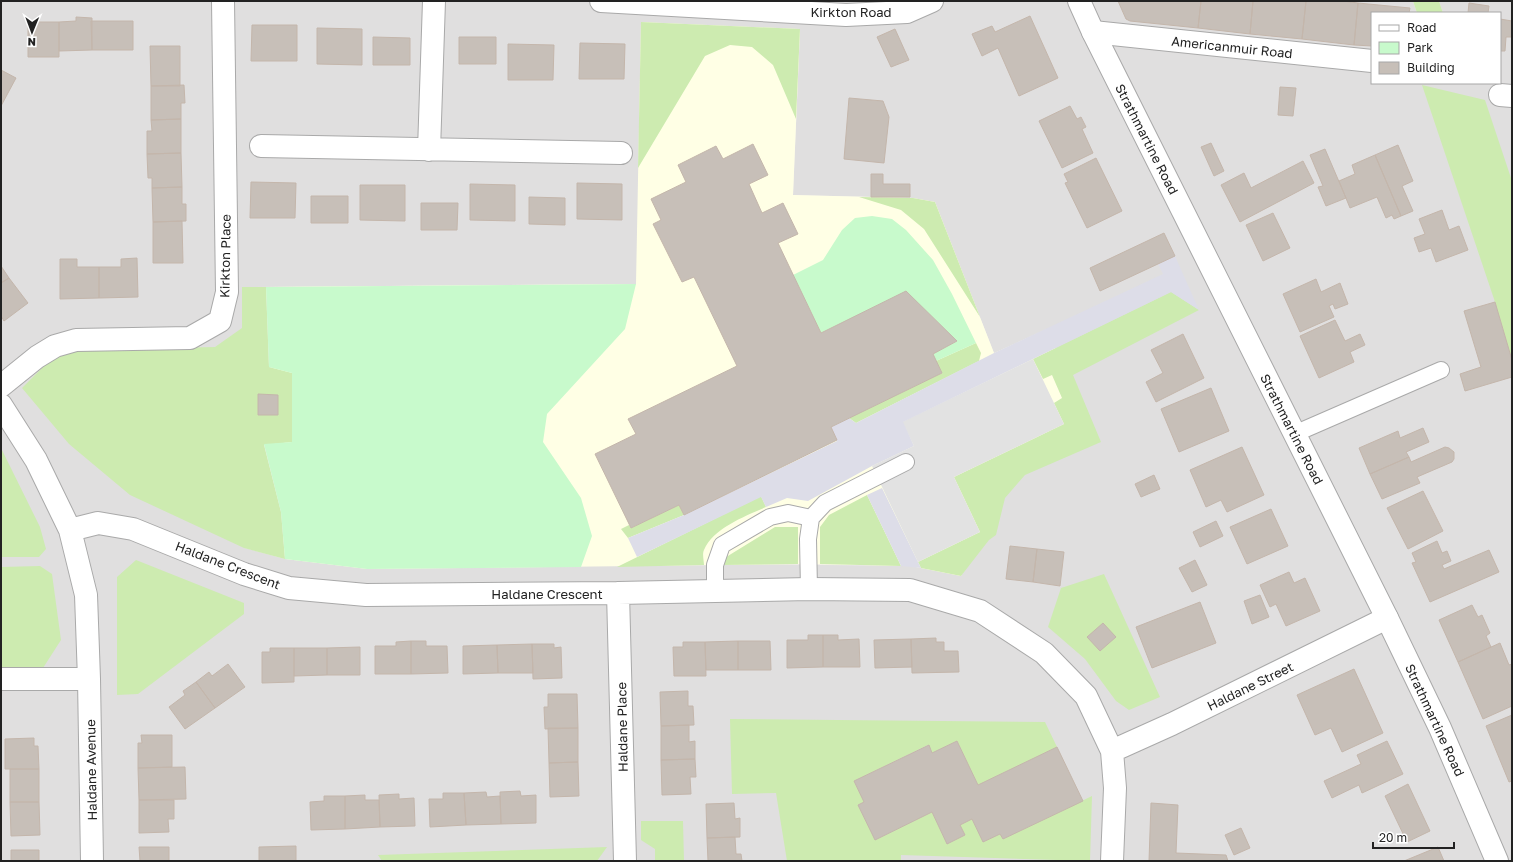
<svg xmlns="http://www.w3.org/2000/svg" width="1513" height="862" viewBox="0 0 1513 862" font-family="'Golos Text',sans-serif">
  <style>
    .residential { fill: #e0dfdf; fill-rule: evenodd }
    .education { fill: #ffffe5 }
    .grass { fill: #cdebb0 }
    .park { fill: #c8facc }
    .parking { fill: #e2e2e2 }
    .plaza { fill: #dddde8 }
    .building { fill: #c7bfb8; stroke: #c4b6ab }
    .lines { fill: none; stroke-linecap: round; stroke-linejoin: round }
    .service-casing { stroke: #a9a9a9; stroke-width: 18 }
    .minor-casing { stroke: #a9a9a9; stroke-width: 24 }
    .tertiary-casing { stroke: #a9a9a9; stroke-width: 24 }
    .service { stroke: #fff; stroke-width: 16 }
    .minor { stroke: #fff; stroke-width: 22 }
    .tertiary { stroke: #fff; stroke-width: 22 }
    .labels { text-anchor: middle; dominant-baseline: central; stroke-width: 3.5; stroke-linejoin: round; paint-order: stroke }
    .street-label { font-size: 13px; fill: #222; stroke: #fff }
  </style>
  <rect width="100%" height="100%" fill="#f2efe9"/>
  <!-- residential -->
  <path class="residential" d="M1,1H1413L1417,13H1372V83H1500V13H1443L1439,1H1512V861H1ZM800,29L793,195L913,198L935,202L994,353L961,576L911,566L285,559L245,548L242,287L636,284Z"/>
  <!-- education -->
  <path class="education" d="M641,22L800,29L793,195L913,198L935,202L994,353L1047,329L1093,435L1021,466L961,576L911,566L809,564L367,569L285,559L266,287L636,284Z"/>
  <!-- grass -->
  <path class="grass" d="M1413,1H1439L1443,13H1417Z
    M641,22L800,29L796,119L773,65L752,47L730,45L705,56L638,168Z
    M1422,85L1485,100L1512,181V360L1495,302Z
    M859,197L913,198L935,202L980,317L924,229L901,210Z
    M242,287H266L269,367L292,373V442L264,445L281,512L285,559L244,548L130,495L69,444L22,388L49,361L73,350L215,347L242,328Z
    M1171,292L1199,310L1073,375L1101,442L1025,475L1005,498L996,535L989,540L961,576L921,568L918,562L980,532L954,477L1064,424L1054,403L1062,398L1052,375L1043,379L1033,359Z
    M976,343L981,353L979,361L856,423L849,418L942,373L936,361Z
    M1,448L40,527L46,549L39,557H1Z
    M867,495L901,566L820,564V527L829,515Z
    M761,496L766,507C746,516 713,528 704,550C702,554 704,561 704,565L617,567Z
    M679,505L684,515L628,538L621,529L629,525L631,528Z
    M775,527H798V564L722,565L723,559Z
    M136,560L244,603V614L138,694L117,695V577Z
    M40,566L52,574L61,640L43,668H1V567Z
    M1104,574L1160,697L1129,710L1116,701L1085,659L1048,627L1061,588Z
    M730,719L1045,722L1057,747L978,785L957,741L932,753L928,745L854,781L864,802L858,805L875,840L932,812L947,844L965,835L960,825L972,819L983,842L1000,834L1003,839L1092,796L1090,861L901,855V861H787L776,793L732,794Z
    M641,821H683L684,861H655V849L641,840Z
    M607,847L597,861H382L378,855Z"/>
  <!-- park -->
  <path class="park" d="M872,216L892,219L906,230L933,260L952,294L976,343L936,361L933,354L957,341L906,292L821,333L793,275L823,260L842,230L855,218Z
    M636,284L625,329L547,414L543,442L581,498L592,536L581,567L367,569L285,559L281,512L264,444L292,442V373L269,367L266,287Z"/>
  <!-- parking -->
  <path class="parking" d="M1033,359L1064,424L954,477L980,532L918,562L872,466L914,446L902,422Z"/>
  <!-- plaza -->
  <path class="plaza" d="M1175,256L1199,310L1171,292L903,422L914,446L872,466L808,501L787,498L766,507L761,497L637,557L628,538L684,515L837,441L831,427L849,418L856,423L994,353L1163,274L1158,264Z
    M882,488L918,562L921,568L901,566L867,495Z"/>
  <!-- building -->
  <path class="building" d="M1118,1H1201L1198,28L1130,21L1126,19Z
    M1201,1H1253L1250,34L1198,28Z
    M1253,1H1306L1302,39L1250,34Z
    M1306,1H1343L1358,3L1354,45L1302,39Z
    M1358,3L1410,8L1409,13H1372V46L1354,45Z
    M1469,3L1489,6L1488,13H1468Z
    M1030,16L1058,78L1019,96L998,48L982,56L972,34L992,26L995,32Z
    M76,17L92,18V50L59,51V22L76,21Z
    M1500,19L1512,21V37H1506L1505,51H1500Z
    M91,21H133V50H92Z
    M37,22H59V57H28V26H37Z
    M252,25H297V61H251Z
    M317,28L362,29V65L317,64Z
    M895,29L909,60L891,67L877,37Z
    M373,37L410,38V65H373Z
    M459,37H496V64H459Z
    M580,43L625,44L624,79H579Z
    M508,44L554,45L553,80H508Z
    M150,46H180V86H151Z
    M1,70L16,78L1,106Z
    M184,85L185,103H181V119L151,120V86Z
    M1280,87L1296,88L1293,116L1278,115Z
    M849,98L883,101L889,117L884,163L844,159Z
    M1070,106L1077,119L1081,117L1086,127L1082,129L1093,153L1062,168L1039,121Z
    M181,119V153L147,154V131H152L151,120Z
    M1211,143L1224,171L1214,176L1201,147Z
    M753,144L768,175L749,184L762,213L783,203L798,234L778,243L821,333L906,291L957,341L933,354L942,373L831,427L837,440L684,515L679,505L631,528L595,454L636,434L628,419L737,366L694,277L682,282L653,224L661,220L651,199L686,182L678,165L716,146L723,159Z
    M1398,145L1413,181L1402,186L1413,211L1401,216L1375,155Z
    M1325,149L1346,198L1326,206L1318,187L1323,186L1310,155Z
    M181,153L182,187L152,188V178H148L147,154Z
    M1375,155L1401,216L1394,219L1392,215L1386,218L1377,197L1350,208L1339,181L1355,174L1352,165Z
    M1096,158L1122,211L1087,228L1065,183L1068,182L1064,174Z
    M1303,161L1314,183L1240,222L1221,185L1244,173L1251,188Z
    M871,174H883V184H910V197H871Z
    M251,182L296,183L295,218H250Z
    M577,183L622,184V220L577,219Z
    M470,184L515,185V221L470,220Z
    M360,185H405V221L360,220Z
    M182,187V204H186V221L153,222L152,188Z
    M311,196H348V223H311Z
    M529,197L565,198V225L529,224Z
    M421,203H458L457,230H421Z
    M1442,210L1449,230L1459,226L1468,250L1436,262L1431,248L1419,252L1414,238L1425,234L1419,219Z
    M1273,213L1290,248L1263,261L1246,225Z
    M182,221L183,263H153V222Z
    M1164,233L1175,256L1100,291L1090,268Z
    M137,258L138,297L99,298V267H121V259Z
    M60,259H77V267H99V298L60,299Z
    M1,266L9,278L1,283Z
    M9,278L28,303L4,321L1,316V283Z
    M1316,279L1321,292L1340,283L1348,304L1335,309L1333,304L1329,306L1334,317L1300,332L1283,294Z
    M1495,302L1512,360V377L1465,391L1460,374L1481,367L1464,311Z
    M1335,320L1345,341L1360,334L1365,345L1350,352L1354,362L1319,378L1300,336Z
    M1183,334L1204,378L1156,402L1146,382L1163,373L1151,350Z
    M1211,388L1229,431L1179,452L1161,409Z
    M258,394L278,395V415H258Z
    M1423,428L1429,442L1406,452L1409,457L1370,474L1359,448L1398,431L1400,438Z
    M1242,447L1264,495L1227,512L1221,500L1206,507L1190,470Z
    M1445,447L1449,448L1454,452V459L1452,462L1417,477L1420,483L1382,499L1370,474L1409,457L1411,462Z
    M1154,475L1160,489L1141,497L1135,484Z
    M1423,491L1443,531L1408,549L1387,508Z
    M1271,509L1288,546L1247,564L1230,527Z
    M1216,521L1223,536L1200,547L1193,532Z
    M1437,541L1442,553L1447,551L1451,561L1442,565L1444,569L1489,550L1499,572L1430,602L1412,563L1416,562L1412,553Z
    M1010,546L1037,549L1033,582L1006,579Z
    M1037,549L1064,552L1060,586L1033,582Z
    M1195,560L1207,585L1192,592L1179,568Z
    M1289,572L1294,583L1305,578L1320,611L1286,626L1276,604L1270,607L1260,585Z
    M1260,595L1269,617L1252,624L1244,601Z
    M1200,602L1216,643L1152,668L1136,627Z
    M1472,605L1478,617L1482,615L1490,633L1486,636L1491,647L1458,662L1439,620Z
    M1103,623L1116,637L1100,651L1087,637Z
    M808,635H823V667L787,668V640H808Z
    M823,635H838V640L859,639L860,667H823Z
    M936,638V642H944V651H958L959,672L912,673L911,639Z
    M911,639L912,667L875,668L874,640Z
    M411,641V674H375V646H396V642Z
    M411,641H426V646H447L448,673L411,674Z
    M738,641H770L771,670H738Z
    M738,641V670H706L705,642Z
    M683,642H705L706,676H674L673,647H683Z
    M1500,643L1509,665L1512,664V706L1483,719L1458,662Z
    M532,644H554V648L561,647L562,678L533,679Z
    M532,644L533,673H498L497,645Z
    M497,645L498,673L463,674V646Z
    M360,647V675H327V648Z
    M270,648H294V682L262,683V652H270Z
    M294,648H327V675L294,676Z
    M228,664L245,687L215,708L196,682L209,672L212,676Z
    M1354,669L1383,733L1342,752L1331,728L1315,735L1297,695Z
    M196,682L215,708L185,729L169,707L185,695L183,691Z
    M688,691V706H693L694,725L661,726L660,692Z
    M548,694H577L578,728L545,729L544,707H548Z
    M1512,715V781L1509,782L1486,726Z
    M689,725V742L695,741V759L661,760V726Z
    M548,728H578V762L549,763Z
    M141,735H172V767L138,768V743H142Z
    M34,738V746H38L39,769H5V739Z
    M957,741L978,785L1057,747L1083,801L1003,839L1000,834L983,842L972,819L960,825L965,835L947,844L932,812L875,840L858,805L864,802L854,781L929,745L932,753Z
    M1387,741L1403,774L1362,793L1359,785L1332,798L1324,781L1361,764L1357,755Z
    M695,759L696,777H690L691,794L662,795L661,760Z
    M578,762L579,796L550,797L549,763Z
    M185,767L186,799L139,800L138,768Z
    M10,769H39V802H10Z
    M1408,784L1430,831L1407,842L1385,796Z
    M520,791L521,796L536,795V823L501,824L500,792Z
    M486,792L487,797L500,796L501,824L466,825L464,793Z
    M443,793H464L466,825L430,827L429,799H443Z
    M399,794V799L414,798L415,826L380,827L379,795Z
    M365,795V800H379L380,827L345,829V796Z
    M324,796H345V829L311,830L310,802L324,801Z
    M139,800H174V819H168L169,832L139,833Z
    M10,802H39L40,835L11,836Z
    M734,803L735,819L740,818V837L707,838L706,804Z
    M1151,803L1178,805L1176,853L1226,855L1228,861H1149Z
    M1241,828L1250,848L1234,855L1225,835Z
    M735,837L736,854H741L742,861H708L707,838Z
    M296,846V861H259V847Z
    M139,847H169V861H140Z
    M1438,847L1444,861H1404Z
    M11,850H39V861H11Z"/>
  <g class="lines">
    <!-- service casing -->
    <g class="service-casing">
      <path id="service" d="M1294,434L1441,370
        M809,589L808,539L811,518L825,503L906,462
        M715,591V565L722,545L770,517L788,513L811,518"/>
    </g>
    <!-- minor casing -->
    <g class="minor-casing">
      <path id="minor" d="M601,1L846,15L907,12L932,1
        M1093,32L1372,61
        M1500,95L1512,96
        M261,146L621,153
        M429,150L434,1
        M1,386L37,357L55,346L76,340L190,338L220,321L227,292L223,1
        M1,405L36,460L70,530L98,523L133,529L244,574L289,588L366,595L618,593L809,589L910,590L980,611L1044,653L1086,696L1112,751L1115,788L1112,861
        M70,530L86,595L89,679L92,861
        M618,593L625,861
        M1,679H89
        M1112,751L1172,724L1387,618"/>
    </g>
    <!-- tertiary casing -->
    <g class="tertiary-casing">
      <path id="tertiary" d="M1079,1L1093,32L1387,618L1440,728L1497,861"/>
    </g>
    <!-- service -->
    <use href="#service" class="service"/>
    <!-- minor -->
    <use href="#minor" class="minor"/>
    <!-- tertiary -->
    <use href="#tertiary" class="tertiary"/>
  </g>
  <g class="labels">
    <!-- street labels -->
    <g class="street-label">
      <text x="851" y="12">Kirkton Road</text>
      <text transform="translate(1232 47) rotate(6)">Americanmuir Road</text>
      <text transform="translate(1147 139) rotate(63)">Strathmartine Road</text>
      <text transform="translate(225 256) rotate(-89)">Kirkton Place</text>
      <text transform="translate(1292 429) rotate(63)">Strathmartine Road</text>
      <text transform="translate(228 565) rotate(21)">Haldane Crescent</text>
      <text x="547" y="594">Haldane Crescent</text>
      <text transform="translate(1250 686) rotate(-26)">Haldane Street</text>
      <text transform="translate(1435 720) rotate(65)">Strathmartine Road</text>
      <text transform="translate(622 727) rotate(-91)">Haldane Place</text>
      <text transform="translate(91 770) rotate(-91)">Haldane Avenue</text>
    </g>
  </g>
  <!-- border -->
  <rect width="1513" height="862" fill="none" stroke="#222222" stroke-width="4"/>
  <!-- legend -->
  <rect x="1371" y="12" width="130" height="72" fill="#ffffff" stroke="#a7a7a7"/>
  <rect x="1379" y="25" width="20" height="6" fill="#ffffff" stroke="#a7a7a7"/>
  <text x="1407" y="32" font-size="12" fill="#222222">Road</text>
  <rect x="1379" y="42" width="20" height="12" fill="#c8facc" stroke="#a7a7a7"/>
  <text x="1407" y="52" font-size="12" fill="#222222">Park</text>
  <rect x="1379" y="62" width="20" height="12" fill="#c7bfb8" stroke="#a7a7a7"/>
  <text x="1407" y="72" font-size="12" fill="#222222">Building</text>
  <!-- north arrow -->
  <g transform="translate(32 32) rotate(181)" stroke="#ffffff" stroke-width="3" paint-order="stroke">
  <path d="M0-3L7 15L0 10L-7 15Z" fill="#222222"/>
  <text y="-6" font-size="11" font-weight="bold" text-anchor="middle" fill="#222222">N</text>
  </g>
  <!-- scale -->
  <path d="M1373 842v6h81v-6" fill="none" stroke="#222222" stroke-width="2"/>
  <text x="1379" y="842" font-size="12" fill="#222222" stroke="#ffffff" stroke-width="3" paint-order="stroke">20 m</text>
</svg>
